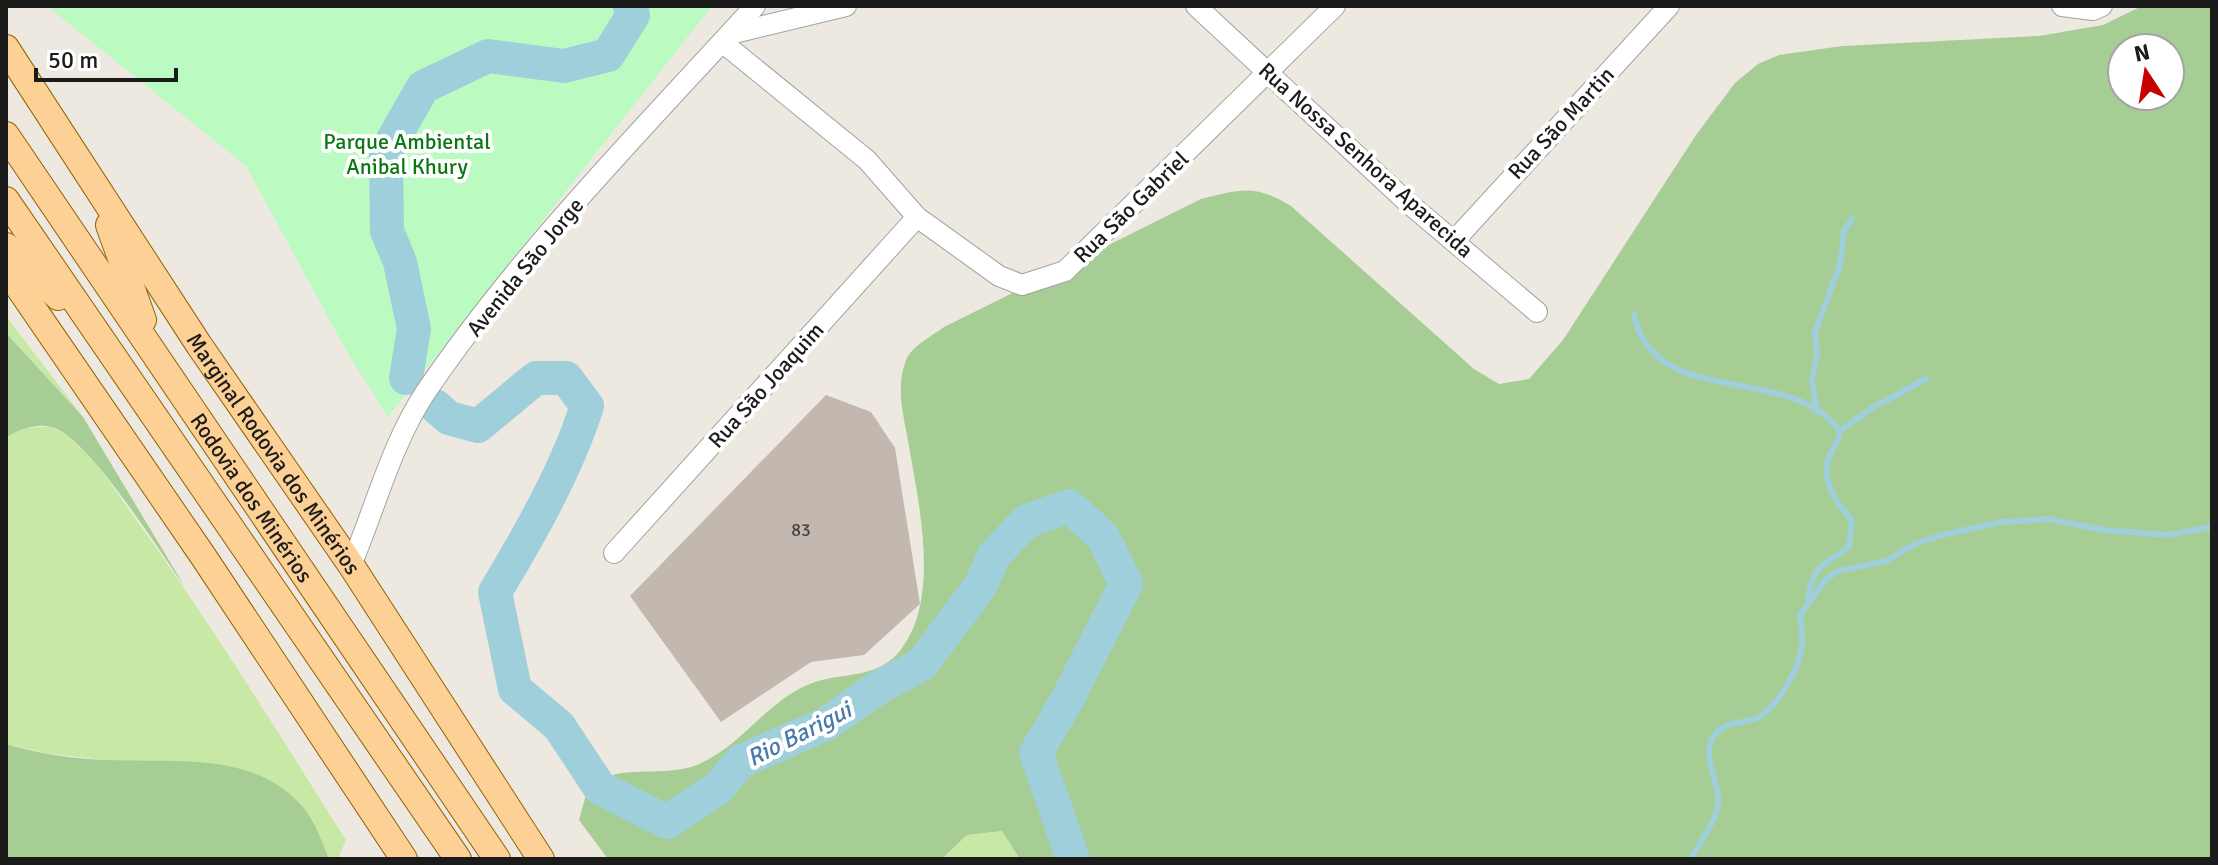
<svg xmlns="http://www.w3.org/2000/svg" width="2218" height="865" viewBox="0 0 2218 865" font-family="Signika,sans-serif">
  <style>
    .grass { fill: #c7e9a5 }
    .forest { fill: #a5cd94; fill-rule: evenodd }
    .park { fill: #bbfac0 }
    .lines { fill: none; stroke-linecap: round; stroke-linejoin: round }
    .stream { stroke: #a0cfdc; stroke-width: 6 }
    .river { stroke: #a0cfdc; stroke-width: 34 }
    .building { fill: #c2b8b0 }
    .minor-casing { stroke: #a2a2a2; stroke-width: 22 }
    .major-casing { stroke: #936200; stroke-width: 28 }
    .minor { stroke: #fff; stroke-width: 20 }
    .major { stroke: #fdd096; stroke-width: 26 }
    .labels { text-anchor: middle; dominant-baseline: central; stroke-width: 8; stroke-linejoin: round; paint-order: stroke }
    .number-label { font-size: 18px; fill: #454240 }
    .street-label { font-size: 22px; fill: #1b1b1b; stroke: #fff }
    .park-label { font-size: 22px; fill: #0a7913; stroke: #fff }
    .water-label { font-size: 24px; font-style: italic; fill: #487aab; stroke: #fff }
  </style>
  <rect width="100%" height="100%" fill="#ede9e1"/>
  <!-- grass -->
  <path class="grass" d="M6,316L83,417L6,333Z
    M50,426C90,446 113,488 139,524C213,626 278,733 346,840L338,859H329L320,837L106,760L50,754L6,744V438L18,429Z
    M1003,831L1020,859H943L967,835Z"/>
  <!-- forest -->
  <path class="forest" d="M2142,6H2212V859H1020L1002,831L967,835L942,859H608L579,820L587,791C593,787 600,780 607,777C632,767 669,776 697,765C743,746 768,698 815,682C846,672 880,679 902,648C942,594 917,496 907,435C902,409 896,383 907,358C913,346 933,335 944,327L1201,199C1240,189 1255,184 1291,206L1474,369L1499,384L1529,379L1563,340L1696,135L1735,83L1758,64L1779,55L1842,46L2039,36L2103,25ZM2122,48H2170V96H2122Z
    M6,333L83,417L185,587C159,551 90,439 52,427C37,423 18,429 6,438Z
    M6,744C39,754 75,759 109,760C175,763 252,751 301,805C314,819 322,841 329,859H6Z"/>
  <!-- park -->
  <path class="park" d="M47,6H712L388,417L346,350L246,166Z"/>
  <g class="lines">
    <!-- stream -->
    <path class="stream" d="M1634,315C1654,411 1791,362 1840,431C1839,445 1830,449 1828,461C1822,484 1838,504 1852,521L1849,547C1824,567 1814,560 1808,600
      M1817,412L1812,380L1817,353L1815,332L1840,265L1844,231L1852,219
      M1840,431L1872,408L1926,379
      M1691,859C1700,840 1720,819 1718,797C1717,779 1702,754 1713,737C1723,721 1743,724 1757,718C1778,708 1799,668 1802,646C1803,636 1801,625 1800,615L1826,579L1838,571L1886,561L1913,545L1942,535L2002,522L2048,519L2104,530L2167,535L2212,527"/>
    <!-- river -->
    <path class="river" d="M406,378L414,329L400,262L387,231L386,152L423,87L488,56L564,66L608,55L633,15L630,6
      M435,406L449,418L478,426L536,378H566L587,406C566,471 530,534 495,592L515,689L559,726L600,788L667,822L718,788L741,761L826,724L876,689L922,664L981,585L994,555L1027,521L1069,506L1103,537L1126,584L1068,698L1036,753L1073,859"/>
  </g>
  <!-- building -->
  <path class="building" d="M826,395L871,412L895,448L920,604L864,655L811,662L721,722L630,596Z"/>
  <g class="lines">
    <!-- minor casing -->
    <g class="minor-casing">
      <path id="minor" d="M1196,6L1406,201L1537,312
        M2062,6L2093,10L2102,6
        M730,34L846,6
        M722,42L867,160L917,217L999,276L1022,285L1065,271L1335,6
        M1454,241L1669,6
        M614,553L917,217
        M351,565C375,509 391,445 425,393C520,253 641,131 755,6"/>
    </g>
    <!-- major casing -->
    <g class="major-casing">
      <g id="major">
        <path id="s1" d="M6,48L199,345L351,565L541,859"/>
        <path id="s2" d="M6,135L497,859"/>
        <path d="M6,200L458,859"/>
        <path d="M109,225L143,320"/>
        <path d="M6,246L58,297"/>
        <path d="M6,269L203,556L404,859"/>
      </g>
    </g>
    <!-- minor -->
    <use href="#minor" class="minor"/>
    <!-- major -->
    <use href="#major" class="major"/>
  </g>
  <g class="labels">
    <!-- number labels -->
    <g class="number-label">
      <text x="801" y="530">83</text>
    </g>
    <!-- street labels -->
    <g class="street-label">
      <text transform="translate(1561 123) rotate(-47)">Rua São Martin</text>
      <text transform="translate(1366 160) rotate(42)">Rua Nossa Senhora Aparecida</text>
      <text transform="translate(1131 207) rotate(-44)">Rua São Gabriel</text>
      <text transform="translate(525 267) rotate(-51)">Avenida São Jorge</text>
      <text transform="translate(766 385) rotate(-48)">Rua São Joaquim</text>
      <text stroke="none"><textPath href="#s1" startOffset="486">Marginal Rodovia dos Minérios</textPath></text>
      <text stroke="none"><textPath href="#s2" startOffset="438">Rodovia dos Minérios</textPath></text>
    </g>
    <!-- park labels -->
    <g class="park-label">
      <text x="407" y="141">Parque Ambiental<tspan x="407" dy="25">Anibal Khury</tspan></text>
    </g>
    <!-- water labels -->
    <g class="water-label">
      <text transform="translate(799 734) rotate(-27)">Rio Barigui</text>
    </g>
  </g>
  <!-- border -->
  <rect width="2218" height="865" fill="none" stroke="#1b1b1b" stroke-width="16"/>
  <!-- north arrow -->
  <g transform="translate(2146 72) rotate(348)"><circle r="38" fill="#ffffff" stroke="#a4a4a4" stroke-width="2"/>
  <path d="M0-6L14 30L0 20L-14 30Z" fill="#c70000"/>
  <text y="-12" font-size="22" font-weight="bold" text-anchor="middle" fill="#1b1b1b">N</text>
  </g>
  <!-- scale -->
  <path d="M36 68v12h140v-12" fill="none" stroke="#1b1b1b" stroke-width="4"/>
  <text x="48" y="68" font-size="24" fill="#1b1b1b" stroke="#ffffff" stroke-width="6" paint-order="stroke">50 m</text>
</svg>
